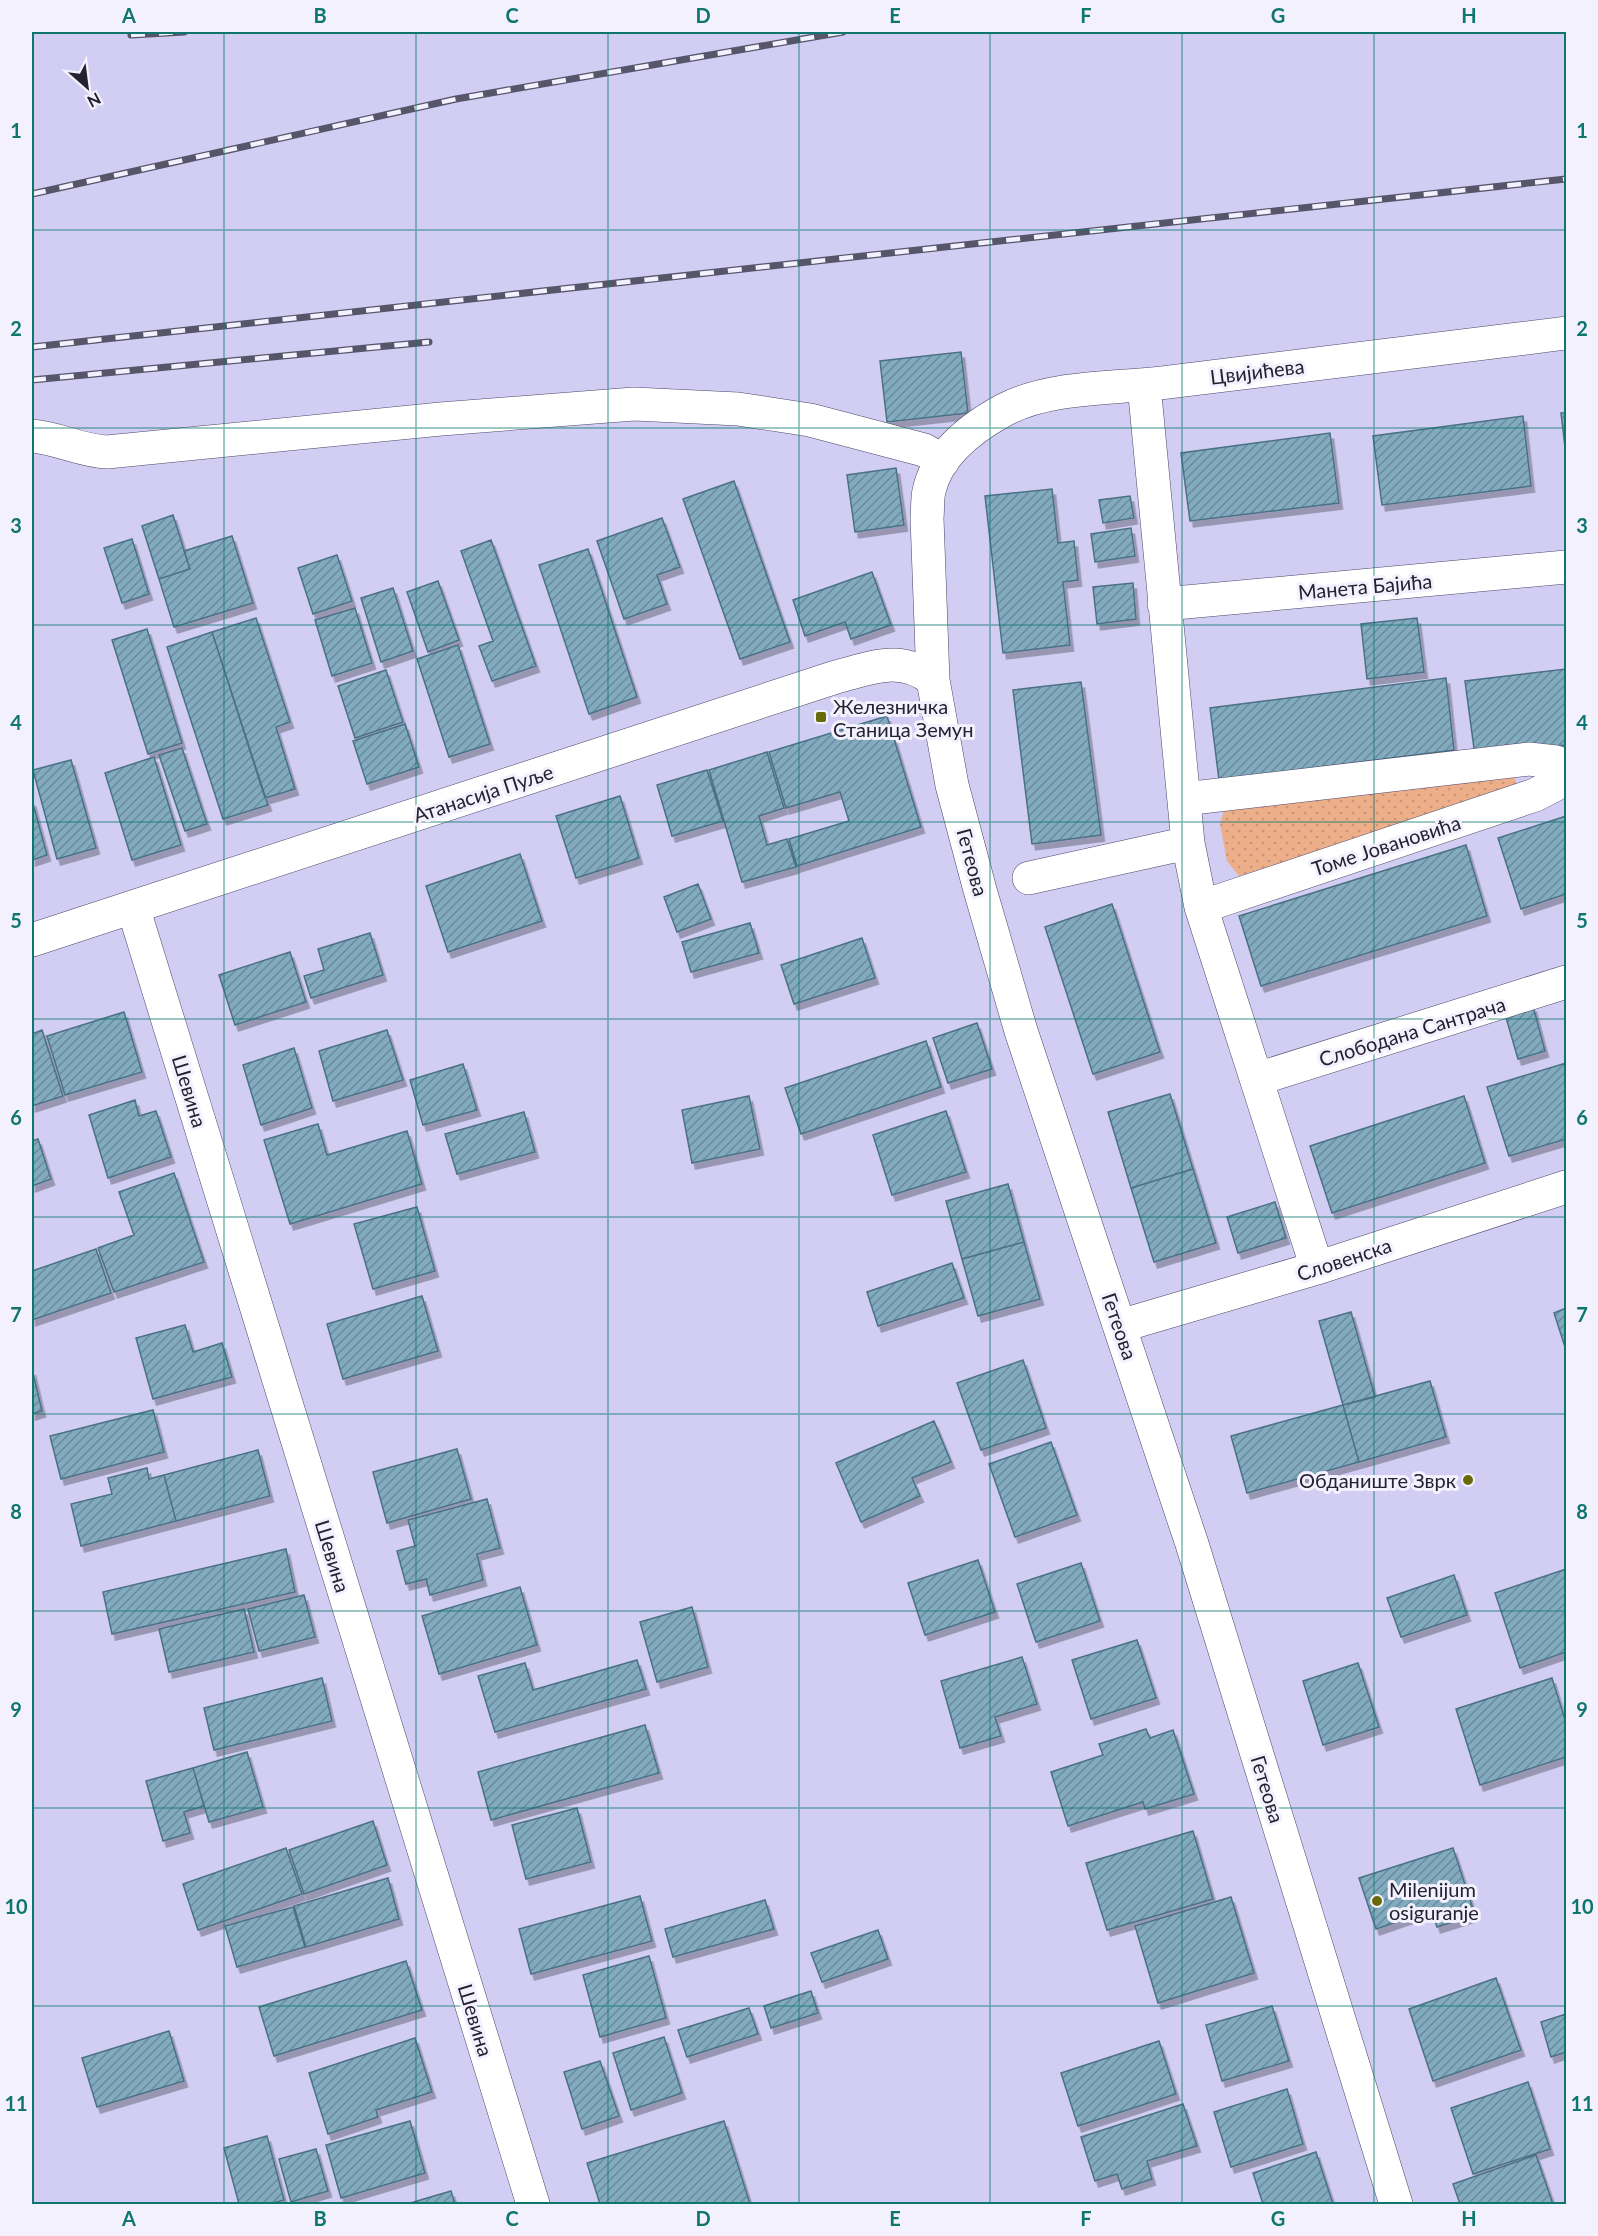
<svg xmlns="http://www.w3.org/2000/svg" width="1598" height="2236" viewBox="0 0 1598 2236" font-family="Lato,sans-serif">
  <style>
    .park { fill: url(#park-dots) }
    .building { fill: url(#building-hatch); stroke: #4b7185; stroke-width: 1.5; filter: url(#shadow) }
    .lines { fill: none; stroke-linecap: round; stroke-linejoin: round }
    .minor-casing { stroke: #4c4767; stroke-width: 34 }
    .minor { stroke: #fff; stroke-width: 33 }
    .rail-casing { stroke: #57556a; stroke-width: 7 }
    .rail { stroke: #f3f1fd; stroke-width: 4.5; stroke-dasharray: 14; stroke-linecap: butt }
    .grid { fill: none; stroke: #0f766e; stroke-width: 1.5; stroke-opacity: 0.55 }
    .poi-dot { fill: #686907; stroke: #f3f1fd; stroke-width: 2 }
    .labels { text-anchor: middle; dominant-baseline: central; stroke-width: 6; stroke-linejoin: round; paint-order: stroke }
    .street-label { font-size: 20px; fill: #242230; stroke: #f3f1fd }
    .poi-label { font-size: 20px; fill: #242230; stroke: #f3f1fd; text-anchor: start }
    .neatline { fill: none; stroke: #0f766e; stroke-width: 2 }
    .grid-label { font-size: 20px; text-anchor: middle; font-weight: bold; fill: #0f766e }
  </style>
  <defs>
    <pattern id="park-dots" width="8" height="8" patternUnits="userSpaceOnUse" patternTransform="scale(1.5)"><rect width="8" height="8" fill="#edae8a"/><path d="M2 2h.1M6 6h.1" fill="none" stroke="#cb9577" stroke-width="1.8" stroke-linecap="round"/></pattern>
    <pattern id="building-hatch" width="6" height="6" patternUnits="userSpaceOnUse" patternTransform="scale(1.5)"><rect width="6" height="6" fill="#83abc0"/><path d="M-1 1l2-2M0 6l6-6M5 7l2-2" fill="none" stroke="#6b8b9c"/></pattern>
    <filter id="shadow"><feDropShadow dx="3.5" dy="6" stdDeviation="0" flood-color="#0004"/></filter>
  </defs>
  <rect width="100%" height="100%" fill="#d1cdf3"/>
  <!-- park -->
  <path class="park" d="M1506,775L1515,778L1516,786L1510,791L1239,876L1227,861L1220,824L1225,807Z"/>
  <!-- building -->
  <path class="building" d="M961,352L968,413L887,422L880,361Z
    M1561,413H1566V456Z
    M1523,416L1531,486L1382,505L1373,436Z
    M1330,433L1339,503L1190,521L1181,453Z
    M896,468L904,525L855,532L847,475Z
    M734,481L790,642L740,659L683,499Z
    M1052,489L1058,543L1074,541L1078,580L1063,582L1070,645L1003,653L985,496Z
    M1130,496L1134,518L1103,523L1099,500Z
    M173,515L190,569L159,579L142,526Z
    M662,518L680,567L657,575L667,604L624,619L597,541Z
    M1131,528L1135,556L1095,562L1091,534Z
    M232,536L253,603L174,627L159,579L190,569L184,551Z
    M132,539L149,594L122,603L104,548Z
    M491,540L536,666L492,681L479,646L493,641L461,551Z
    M588,549L637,697L589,714L539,565Z
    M337,555L352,601L313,614L298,568Z
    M872,572L891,625L851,639L845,622L805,636L793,600Z
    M438,581L459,640L428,652L407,592Z
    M1133,583L1136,619L1097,624L1093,587Z
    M393,588L413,651L381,662L361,598Z
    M355,608L372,663L332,676L315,620Z
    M256,618L290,722L276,727L295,789L265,798L212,632Z
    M1417,618L1424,672L1367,679L1361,624Z
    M147,629L182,743L148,754L112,640Z
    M212,632L268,805L223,819L167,647Z
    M458,645L490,744L449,757L417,659Z
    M1566,669V745L1475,756L1465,681Z
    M386,670L403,722L355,738L338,686Z
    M1446,678L1454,750L1219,780L1210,708Z
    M1081,682L1101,835L1032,844L1013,690Z
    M887,716L921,827L797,866L789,839L849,821L840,792L786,808L769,752Z
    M405,724L419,767L367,784L353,741Z
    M182,748L207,824L185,831L159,755Z
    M767,752L784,808L759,816L767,845L787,839L796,867L742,882L709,770Z
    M154,757L181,845L132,860L105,773Z
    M71,760L96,848L57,859L33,770Z
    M707,770L723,821L672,836L657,785Z
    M620,796L639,858L576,878L556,816Z
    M32,800L47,855L32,860Z
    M1566,816V894L1521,909L1498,838Z
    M1466,845L1487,916L1261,986L1239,916Z
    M520,854L542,921L448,952L426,886Z
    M698,884L711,919L677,932L664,897Z
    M1112,904L1160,1052L1093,1074L1045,927Z
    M750,923L759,953L691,972L682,942Z
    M370,933L383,975L311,998L304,976L324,970L318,949Z
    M862,938L875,978L794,1004L781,965Z
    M290,952L306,1002L235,1025L219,975Z
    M1533,1006L1545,1051L1518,1059L1505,1014Z
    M124,1012L142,1072L65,1095L47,1036Z
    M977,1023L992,1069L948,1083L933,1038Z
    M42,1030L63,1096L32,1106V1034Z
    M387,1030L403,1080L333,1101L319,1051Z
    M926,1041L941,1087L801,1134L785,1088Z
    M294,1048L312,1108L261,1125L243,1065Z
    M1566,1063V1139L1509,1156L1487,1087Z
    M463,1064L477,1110L423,1125L410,1080Z
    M1170,1094L1193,1169L1131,1188L1108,1112Z
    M749,1096L760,1149L692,1163L682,1110Z
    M1464,1096L1485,1163L1332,1213L1310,1146Z
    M135,1100L139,1116L156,1111L171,1157L108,1178L89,1115Z
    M946,1111L966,1172L892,1195L873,1135Z
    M524,1112L535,1152L457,1174L445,1134Z
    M318,1124L327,1155L407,1131L422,1184L290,1224L264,1140Z
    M38,1139L51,1179L32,1186V1141Z
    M1193,1169L1216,1243L1154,1262L1131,1188Z
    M174,1173L204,1262L114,1292L98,1248L134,1235L119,1192Z
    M1008,1184L1024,1242L962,1259L946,1201Z
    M1275,1202L1286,1238L1238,1253L1227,1217Z
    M417,1207L435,1271L373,1289L354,1224Z
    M1024,1242L1040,1299L978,1316L962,1259Z
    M96,1249L111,1293L32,1320V1271Z
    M952,1263L964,1298L878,1326L867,1292Z
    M422,1296L438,1351L343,1379L327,1324Z
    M1566,1308V1350L1554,1313Z
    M1351,1312L1375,1397L1343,1405L1319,1321Z
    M185,1325L193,1352L222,1343L232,1377L153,1399L136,1338Z
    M1023,1360L1046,1428L981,1450L957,1383Z
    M32,1369L42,1411L32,1414Z
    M1430,1381L1446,1437L1359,1462L1343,1405Z
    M1343,1405L1359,1462L1247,1493L1231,1436Z
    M153,1410L164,1452L61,1479L50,1436Z
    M934,1421L951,1462L912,1478L920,1496L861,1522L836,1463Z
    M1051,1442L1077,1515L1015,1537L989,1464Z
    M457,1449L471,1499L387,1523L373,1472Z
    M258,1450L270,1496L176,1521L164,1475Z
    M147,1468L149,1479L164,1475L176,1521L81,1546L71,1504L112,1494L108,1478Z
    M487,1499L500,1548L477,1554L483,1580L430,1595L426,1579L406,1584L397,1551L415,1546L408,1520Z
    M286,1549L295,1592L112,1634L103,1592Z
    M978,1560L995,1612L925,1635L908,1583Z
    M1081,1563L1100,1621L1036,1642L1017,1584Z
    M1566,1569V1652L1520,1668L1495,1593Z
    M1454,1575L1467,1615L1401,1637L1387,1598Z
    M520,1587L537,1645L439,1674L422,1616Z
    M304,1595L315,1637L259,1651L248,1609Z
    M692,1607L708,1667L657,1682L640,1622Z
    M244,1609L254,1652L169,1672L159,1629Z
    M1137,1640L1156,1698L1091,1719L1072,1660Z
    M1022,1657L1037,1704L995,1717L1001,1736L960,1748L941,1681Z
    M637,1660L646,1689L495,1732L478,1676L525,1663L533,1690Z
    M1358,1663L1379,1727L1323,1745L1303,1681Z
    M322,1678L332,1721L214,1750L204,1708Z
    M1552,1678L1566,1723V1757L1480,1785L1456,1709Z
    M645,1725L659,1773L491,1820L478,1772Z
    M1146,1729L1150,1738L1173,1730L1194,1794L1145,1809L1143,1802L1068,1826L1051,1772L1103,1755L1099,1744Z
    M247,1752L263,1807L209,1822L193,1768Z
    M193,1768L204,1806L184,1812L190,1833L163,1841L146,1781Z
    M577,1808L591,1862L526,1879L512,1825Z
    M373,1821L387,1865L304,1894L289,1850Z
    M1193,1831L1213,1899L1107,1930L1086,1863Z
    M286,1848L302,1894L198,1930L183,1884Z
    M1453,1848L1475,1915L1437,1927L1431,1910L1376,1929L1359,1878Z
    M388,1878L399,1919L306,1947L294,1906Z
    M640,1896L652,1941L531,1974L519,1929Z
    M1231,1897L1254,1973L1158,2003L1135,1926Z
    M765,1900L774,1929L673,1957L665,1929Z
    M293,1907L305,1947L237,1967L225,1926Z
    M878,1930L888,1959L822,1982L811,1953Z
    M649,1956L666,2018L600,2037L583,1975Z
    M406,1961L422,2010L274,2056L259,2007Z
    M1496,1978L1521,2050L1433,2081L1409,2009Z
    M811,1991L818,2013L771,2028L764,2006Z
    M1272,2006L1289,2061L1222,2081L1206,2025Z
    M749,2008L758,2034L687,2057L678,2030Z
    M1566,2014V2052L1551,2057L1541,2022Z
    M169,2031L184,2081L97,2107L82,2058Z
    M664,2037L682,2093L631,2110L613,2053Z
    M415,2038L432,2092L376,2110L378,2117L328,2134L309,2073Z
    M1159,2041L1176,2094L1078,2126L1061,2073Z
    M600,2061L619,2116L582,2129L564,2072Z
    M1528,2082L1550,2149L1473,2174L1451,2108Z
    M1287,2089L1303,2144L1231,2167L1214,2112Z
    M1183,2104L1197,2146L1147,2161L1152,2179L1122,2189L1117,2174L1095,2181L1081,2137Z
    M410,2121L425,2173L341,2198L326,2145Z
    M724,2121L750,2204H600L587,2163Z
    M267,2136L284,2200L269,2204H239L224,2148Z
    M316,2149L328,2191L291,2202L279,2159Z
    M1316,2152L1333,2204H1263L1253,2173Z
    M1536,2155L1553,2204H1460L1453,2184Z
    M451,2191L455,2204H407Z"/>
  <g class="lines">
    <!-- minor casing -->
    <g class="minor-casing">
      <path id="minor" d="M1144,385L1188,843L1201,907L1317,1268
        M32,436C58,438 81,451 107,452L441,419L634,404L738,409L810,420L924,450L943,461
        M1164,604L1566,567
        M1184,799L1529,759L1556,762L1566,766
        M1029,878L1188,843
        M133,907L533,2204
        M1201,907L1535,795L1560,782L1566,775
        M32,940L836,677C872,668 901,654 933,680
        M1257,1079L1566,982
        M1120,1326L1317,1268L1566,1187
        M1396,2204L1192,1544L1021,1031L980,890L952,785L933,680L927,518C928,509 927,499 929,491C937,454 973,427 1004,410C1051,385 1117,389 1169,382C1302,366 1434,350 1566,333"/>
    </g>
    <!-- minor -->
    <use href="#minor" class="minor"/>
    <!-- rail casing -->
    <g class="rail-casing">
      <path id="rail" d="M131,35L184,32
        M32,194L456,99L843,32
        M32,347L1566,179
        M32,380L429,342"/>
    </g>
    <!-- rail -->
    <use href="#rail" class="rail"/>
  </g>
  <!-- grid -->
  <path class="grid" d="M224,32V2204M416,32V2204M608,32V2204M799,32V2204M990,32V2204M1182,32V2204M1374,32V2204M32,230H1566M32,428H1566M32,625H1566M32,822H1566M32,1019H1566M32,1217H1566M32,1414H1566M32,1611H1566M32,1808H1566M32,2006H1566"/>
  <!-- markers -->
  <g class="poi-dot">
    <rect x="815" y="711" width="12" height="12" rx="3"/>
    <circle cx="1468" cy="1480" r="6"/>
    <circle cx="1377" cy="1901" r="6"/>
  </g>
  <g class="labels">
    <!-- street labels -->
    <g class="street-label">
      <text transform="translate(1257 371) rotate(-7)">Цвијићева</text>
      <text transform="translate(1365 586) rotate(-5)">Манета Бајића</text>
      <text transform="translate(483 793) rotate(-18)">Атанасија Пуље</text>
      <text transform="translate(1386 845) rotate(-18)">Томе Јовановића</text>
      <text transform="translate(973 862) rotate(75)">Гетеова</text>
      <text transform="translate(1412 1031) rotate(-17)">Слободана Сантрача</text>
      <text transform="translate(190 1091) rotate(73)">Шевина</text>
      <text transform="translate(1344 1259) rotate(-18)">Словенска</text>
      <text transform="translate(1120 1326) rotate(71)">Гетеова</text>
      <text transform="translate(333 1556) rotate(73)">Шевина</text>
      <text transform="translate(1268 1789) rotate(73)">Гетеова</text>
      <text transform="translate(476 2020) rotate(73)">Шевина</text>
    </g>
    <!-- poi labels -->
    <g class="poi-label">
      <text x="833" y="706">Железничка<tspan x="833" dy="23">Станица Земун</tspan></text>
      <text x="1456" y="1480" text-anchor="end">Обданиште Зврк</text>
      <text x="1389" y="1889">Milenijum<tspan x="1389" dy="23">osiguranje</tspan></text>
    </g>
  </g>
  <!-- border -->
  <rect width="1598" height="2236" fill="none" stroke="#f3f1fd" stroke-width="66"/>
  <!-- north arrow -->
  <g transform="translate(87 87) rotate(152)" stroke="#f3f1fd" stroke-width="4.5" paint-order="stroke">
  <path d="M0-4.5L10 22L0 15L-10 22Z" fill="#242230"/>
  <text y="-9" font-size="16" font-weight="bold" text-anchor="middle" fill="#242230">N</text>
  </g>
  <rect x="33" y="33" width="1532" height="2170" class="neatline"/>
  <g class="grid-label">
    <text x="129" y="23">A</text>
    <text x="320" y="23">B</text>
    <text x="512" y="23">C</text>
    <text x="703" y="23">D</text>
    <text x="895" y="23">E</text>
    <text x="1086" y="23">F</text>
    <text x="1278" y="23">G</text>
    <text x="1469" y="23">H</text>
    <text x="16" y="138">1</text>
    <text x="1582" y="138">1</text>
    <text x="16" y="336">2</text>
    <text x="1582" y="336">2</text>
    <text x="16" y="533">3</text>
    <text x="1582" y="533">3</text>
    <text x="16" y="730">4</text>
    <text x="1582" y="730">4</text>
    <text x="16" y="928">5</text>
    <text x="1582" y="928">5</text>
    <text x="16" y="1125">6</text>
    <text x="1582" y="1125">6</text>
    <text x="16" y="1322">7</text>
    <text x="1582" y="1322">7</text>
    <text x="16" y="1519">8</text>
    <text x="1582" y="1519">8</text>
    <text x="16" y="1717">9</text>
    <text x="1582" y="1717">9</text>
    <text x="16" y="1914">10</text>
    <text x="1582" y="1914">10</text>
    <text x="16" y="2111">11</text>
    <text x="1582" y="2111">11</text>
    <text x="129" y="2226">A</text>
    <text x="320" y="2226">B</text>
    <text x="512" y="2226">C</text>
    <text x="703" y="2226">D</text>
    <text x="895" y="2226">E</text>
    <text x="1086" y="2226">F</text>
    <text x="1278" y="2226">G</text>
    <text x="1469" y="2226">H</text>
  </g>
</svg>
